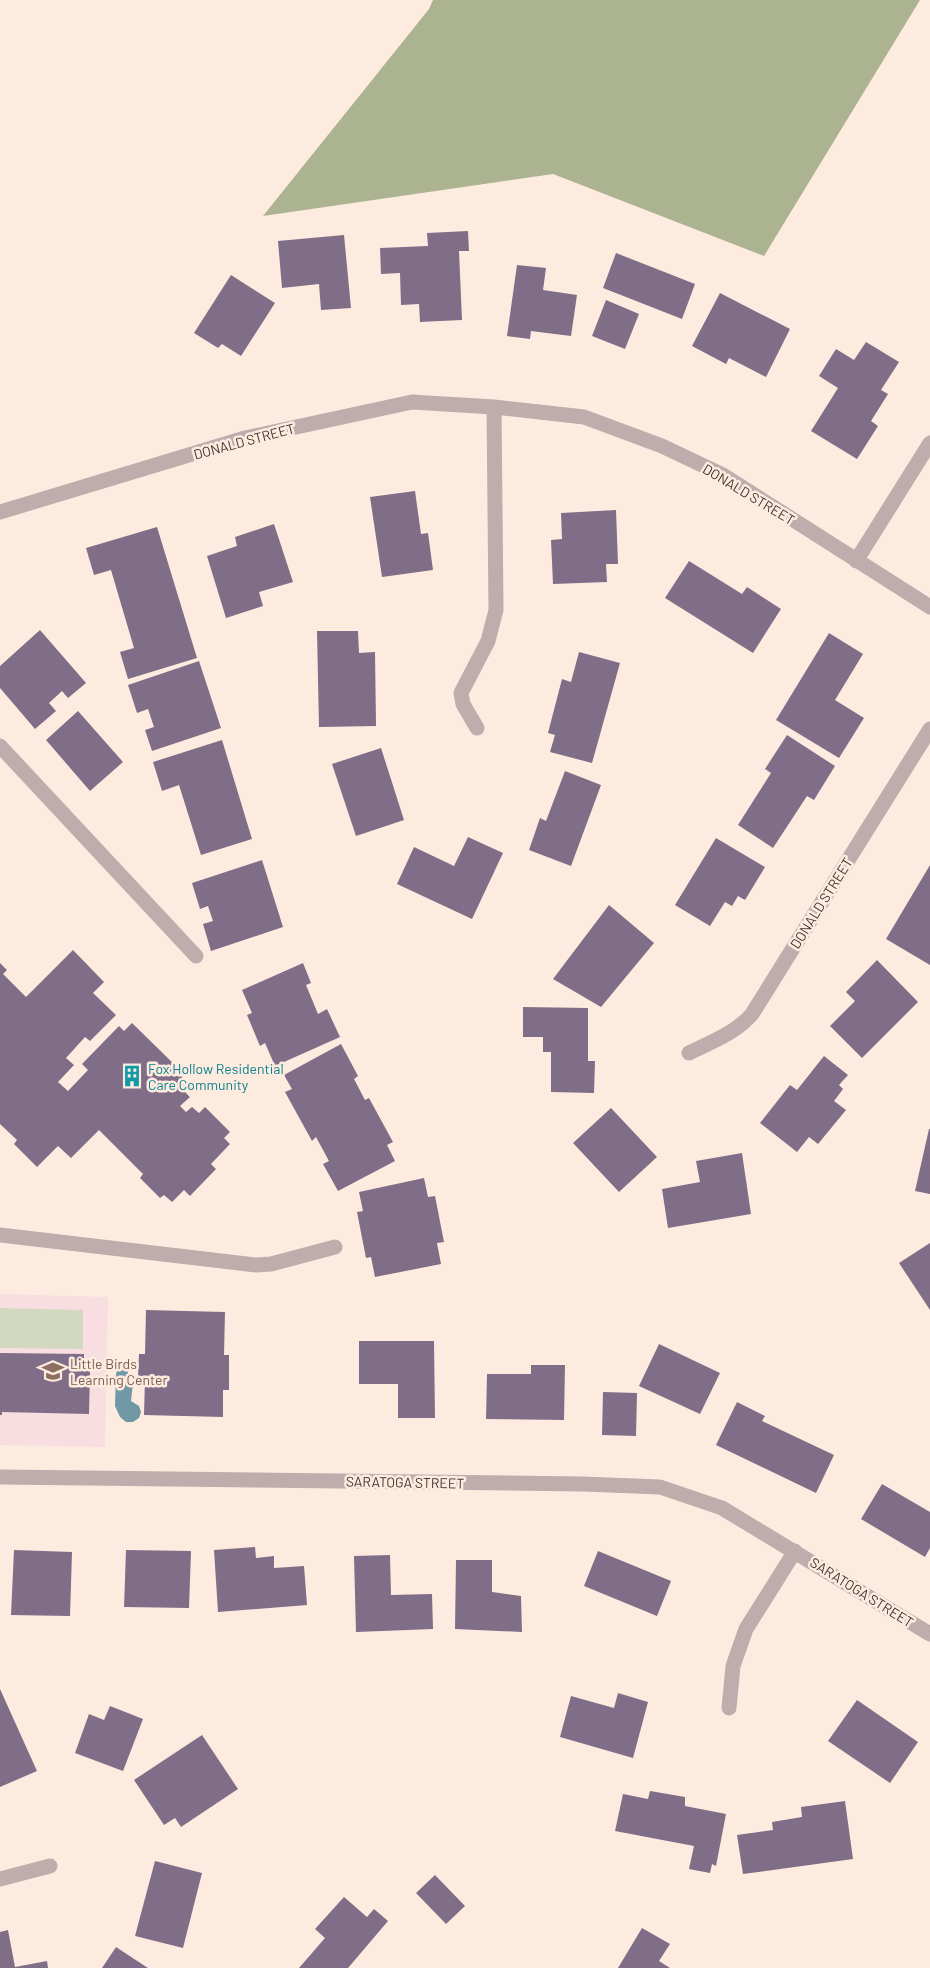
<svg xmlns="http://www.w3.org/2000/svg" width="930" height="1968" viewBox="0 0 930 1968" font-family="Barlow,sans-serif">
  <style>
    .education { fill: #f8dee1 }
    .green { fill: #d3d9c1 }
    .forest { fill: #acb391 }
    .water { fill: #7098a5 }
    .building { fill: #806d87 }
    .lines { fill: none; stroke-linecap: round; stroke-linejoin: round }
    .minor { stroke: #bfacad; stroke-width: 15 }
    .labels { text-anchor: middle; dominant-baseline: central; stroke-width: 5; stroke-linejoin: round; paint-order: stroke }
    .street-label { font-size: 14px; fill: #43372f; stroke: #feebdf }
    .culture-label { font-size: 14px; fill: #0d838f; stroke: #feebdf; text-anchor: start }
    .education-label { font-size: 14px; fill: #785e54; stroke: #feebdf; text-anchor: start }
  </style>
  <rect width="100%" height="100%" fill="#feebdf"/>
  <!-- education -->
  <path class="education" d="M0,1294L108,1297L105,1447L0,1445Z"/>
  <!-- green -->
  <path class="green" d="M0,1308L83,1310V1349L0,1348Z"/>
  <!-- forest -->
  <path class="forest" d="M433,0H920L764,256L553,174L263,216L429,9Z"/>
  <!-- water -->
  <path class="water" d="M123,1364C130,1369 127,1378 133,1383L131,1401L139,1406L141,1412L139,1418L133,1422H126L120,1417L115,1406L116,1374L118,1368Z"/>
  <!-- building -->
  <path class="building" d="M468,231L469,251H459L462,320L420,322L419,304L401,305L400,273L381,274L380,248L428,246L427,233Z
    M344,235L351,308L321,310L319,284L282,288L278,241Z
    M616,253L695,284L682,319L603,288Z
    M517,265L546,268L543,290L577,295L571,336L531,331L530,339L507,336Z
    M231,275L275,303L241,356L222,344L218,348L194,333Z
    M720,293L790,329L766,377L729,358L726,364L692,346Z
    M606,300L639,314L625,349L592,336Z
    M866,342L899,362L881,390L888,394L871,421L878,426L857,459L811,431L838,388L819,376L836,349L854,360Z
    M415,491L421,534L428,533L433,570L382,577L370,497Z
    M616,510L618,564H606L607,582L553,584L551,540L562,539L561,513Z
    M274,524L293,582L259,592L263,606L226,618L207,556L237,546L235,537Z
    M157,527L197,658L128,679L120,652L134,648L111,570L94,575L86,548Z
    M689,561L742,594L747,587L781,609L753,653L665,598Z
    M40,630L86,683L68,698L62,691L49,703L56,711L35,729L0,688V666Z
    M317,631H358L359,653L375,652L376,726L319,727Z
    M829,633L863,654L835,700L864,718L839,758L776,720Z
    M579,652L620,663L592,763L550,752L555,735L548,733L562,679L571,682Z
    M199,661L221,728L152,751L145,730L154,727L148,709L137,713L128,685Z
    M78,711L123,762L90,791L46,740Z
    M787,735L835,766L814,800L807,796L773,848L738,825L771,773L765,769Z
    M222,740L252,839L201,855L179,785L162,791L153,762Z
    M381,748L404,820L356,836L332,764Z
    M565,771L601,785L571,866L529,850L540,818L546,821Z
    M468,837L503,853L472,919L397,884L414,847L454,866Z
    M716,838L765,867L745,900L738,896L732,906L725,902L710,926L675,905Z
    M262,860L283,927L211,951L203,924L213,921L208,906L200,909L192,883Z
    M930,865V965L886,939Z
    M609,905L654,943L601,1007L553,979Z
    M73,950L104,982L93,993L116,1015L90,1041L85,1037L66,1058L74,1065L58,1082L68,1091L88,1070L82,1064L119,1026L124,1031L132,1023L179,1069L176,1071L189,1084L183,1090L190,1097L180,1106L186,1112L192,1107L199,1113L205,1107L230,1132L224,1138L230,1144L211,1164L216,1169L190,1196L184,1190L172,1202L164,1195L160,1198L140,1178L143,1174L99,1130L71,1158L58,1146L37,1167L14,1144L17,1140L0,1124V963L7,970L3,974L26,997Z
    M877,960L918,1002L862,1058L830,1026L855,1001L846,992Z
    M303,963L311,983L306,985L318,1014L327,1009L340,1037L275,1066L265,1043L260,1046L247,1015L252,1013L242,990Z
    M523,1007L588,1008V1061H595L594,1093L551,1092V1052H543V1037H523Z
    M341,1044L358,1076L354,1079L365,1100L369,1098L393,1142L387,1145L395,1161L338,1191L323,1164L329,1161L316,1137L312,1141L285,1092L292,1089L284,1075Z
    M824,1056L848,1075L839,1085L843,1089L834,1101L846,1110L818,1144L809,1137L797,1152L760,1123L790,1085L797,1090Z
    M611,1108L657,1157L619,1192L573,1143Z
    M929,1129H930V1194L915,1191Z
    M742,1153L751,1214L668,1228L662,1189L700,1182L696,1161Z
    M424,1178L428,1197L435,1196L444,1242L437,1243L441,1264L375,1277L371,1257L366,1258L357,1212L363,1211L359,1192Z
    M930,1243V1310L899,1263Z
    M146,1310L225,1312L224,1355H229V1390H223V1417L144,1415L145,1378L138,1377L139,1354H145Z
    M359,1341H434L435,1418H398V1384H359Z
    M659,1344L720,1373L700,1414L639,1386Z
    M0,1353L84,1354V1370H90L89,1414L2,1412V1415H0Z
    M531,1365H565L564,1420L486,1419L487,1374H531Z
    M603,1392L637,1393L636,1436L602,1435Z
    M737,1402L765,1416L762,1421L834,1455L816,1493L716,1445Z
    M882,1484L930,1512V1548L925,1557L861,1519Z
    M255,1547L256,1558L274,1556V1568L304,1566L307,1605L218,1612L214,1550Z
    M14,1550L72,1552L70,1616L11,1615Z
    M126,1550L191,1551L189,1608L124,1607Z
    M598,1551L671,1581L657,1616L584,1586Z
    M390,1555L391,1595L432,1594L433,1629L356,1632L354,1556Z
    M456,1560H492V1592L521,1596L522,1632L455,1629Z
    M0,1689L37,1771L0,1787Z
    M618,1693L648,1702L633,1758L560,1737L571,1696L614,1708Z
    M857,1700L918,1742L890,1783L828,1741Z
    M110,1706L143,1719L123,1771L75,1753L89,1714L104,1720Z
    M202,1735L238,1789L181,1827L175,1818L164,1825L134,1780Z
    M650,1791L685,1797V1806L726,1814L716,1866L712,1864L710,1873L689,1869L694,1846L615,1831L623,1794L648,1799Z
    M845,1801L853,1859L743,1874L737,1835L773,1830L772,1822L802,1817L801,1807Z
    M155,1861L202,1873L183,1948L135,1936Z
    M435,1875L465,1906L446,1924L416,1893Z
    M344,1897L367,1917L374,1909L388,1921L348,1968H299L325,1938L315,1929Z
    M642,1928L670,1944L659,1961L670,1968H618Z
    M8,1930L15,1967L47,1961L48,1968H0V1932Z
    M116,1947L148,1968H102Z"/>
  <g class="lines">
    <!-- minor -->
    <path class="minor" d="M0,512L245,438L412,402L494,407L584,417L662,446L723,475L930,607
      M856,561L930,443
      M477,728L463,704L461,693L488,641L496,610L494,407
      M0,746L196,956
      M689,1053C711,1042 736,1033 752,1014L930,729
      M0,1235L256,1265L271,1264L335,1247
      M0,1477L583,1484L660,1487L722,1508L930,1634
      M729,1708L733,1666L746,1629L795,1551
      M0,1879L50,1866"/>
  </g>
  <!-- icons -->
  <defs>
    <g id="building-bare" transform="scale(1.725)"><path d="M-4-6H4V6H1V3H-1V6H-4ZM-2.5-4.3h1.7v1.8h-1.7ZM.8-4.3h1.7v1.8H.8ZM-2.5-1h1.7V.8h-1.7ZM.8-1h1.7V.8H.8Z" fill="#0f9aa8" stroke="#feebdf" stroke-width="2.5" paint-order="stroke"/></g>
    <g id="school-bare" transform="scale(1.725)"><path d="M0-5L7-2L0 1L-7-2ZM-4 1L0 2.5L4 1V4Q0 6-4 4Z" fill="#8d6e63" stroke="#feebdf" stroke-width="2.5" paint-order="stroke"/></g>
  </defs>
  <g fill-rule="evenodd">
    <use href="#building-bare" x="132" y="1076"/>
    <use href="#school-bare" x="53" y="1371"/>
  </g>
  <g class="labels">
    <!-- street labels -->
    <g class="street-label">
      <text transform="translate(244 441) rotate(-15)">DONALD STREET</text>
      <text transform="translate(749 494) rotate(31)">DONALD STREET</text>
      <text transform="translate(821 903) rotate(-58)">DONALD STREET</text>
      <text transform="translate(405 1482) rotate(1)">SARATOGA STREET</text>
      <text transform="translate(862 1592) rotate(32)">SARATOGA STREET</text>
    </g>
    <!-- culture labels -->
    <g class="culture-label">
      <text x="148" y="1068">Fox Hollow Residential<tspan x="148" dy="16">Care Community</tspan></text>
    </g>
    <!-- education labels -->
    <g class="education-label">
      <text x="70" y="1363">Little Birds<tspan x="70" dy="16">Learning Center</tspan></text>
    </g>
  </g>
</svg>
